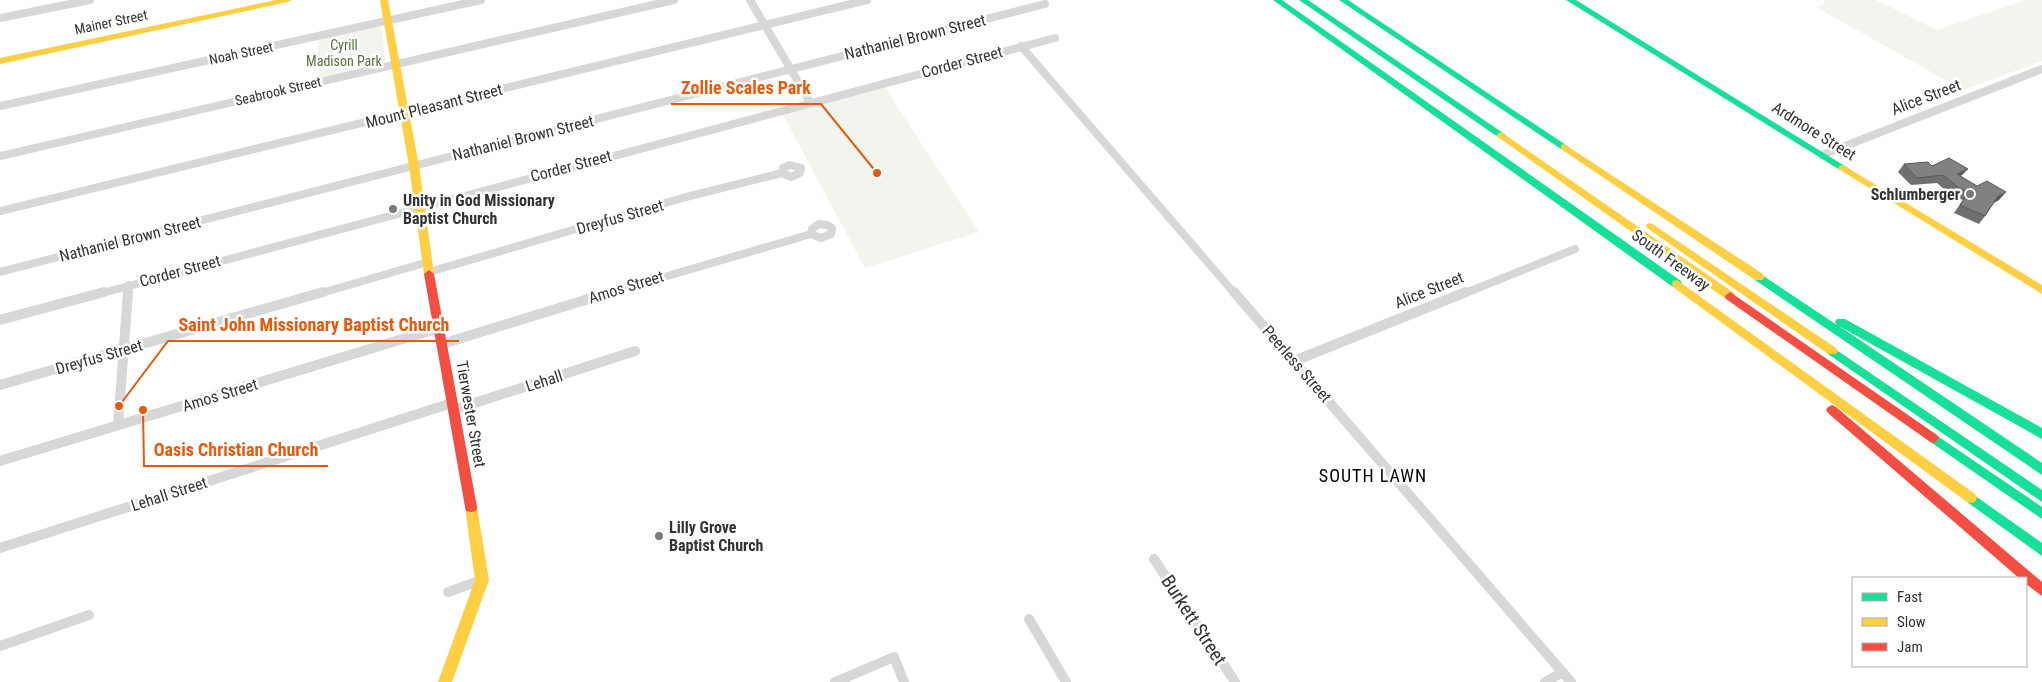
<svg xmlns="http://www.w3.org/2000/svg" width="2042" height="682" viewBox="0 0 2042 682" font-family="'Roboto Condensed',sans-serif">
  <style>
    .green { fill: #f1f5ed }
    .lines { fill: none; stroke-linecap: round; stroke-linejoin: round }
    .street-far1 { stroke: #d7d7d7; stroke-width: 8 }
    .street { stroke: #d7d7d7; stroke-width: 10 }
    .fast { fill: #16e098; fill-rule: evenodd }
    .slow { fill: #ffcf43; fill-rule: evenodd }
    .jam { fill: #f24e42; fill-rule: evenodd }
    .wall { fill: #6f6f6f }
    .shaded-wall { fill: #5a5a5a }
    .building { fill: #818181; stroke: #5a5a5a }
    .poi-dot { fill: #7a7a7a; stroke: #fff; stroke-width: 2 }
    .labels { text-anchor: middle; dominant-baseline: central; stroke-width: 5; stroke-linejoin: round; paint-order: stroke }
    .far-street-label { font-size: 14px; fill: #333; stroke: #fff }
    .far-park-label { font-size: 14px; fill: #56703f; stroke: #fff }
    .street-label { font-size: 16px; fill: #333; stroke: #fff }
    .poi-label { font-size: 16px; font-weight: bold; fill: #333; stroke: #fff; text-anchor: start }
    .neighbourhood-label { font-size: 18px; letter-spacing: 1px; fill: #000; stroke: #fff }
    .near-street-label { font-size: 19px; fill: #333; stroke: #fff }
    .leader { fill: none; stroke: #e8590c; stroke-width: 2 }
    .callout-dot { fill: #e8590c; stroke: #fff; stroke-width: 2 }
    .callout-label { font-size: 18px; text-anchor: middle; font-weight: bold; fill: #e8590c; stroke: #fff; stroke-width: 5; stroke-linejoin: round; paint-order: stroke }
  </style>
  <rect width="100%" height="100%" fill="#fff"/>
  <!-- green -->
  <path class="green" d="M1823,0H1876L1937,30L2026,0H2042V61L1963,90L1816,7L1826,2Z
    M381,26L386,61L320,77L317,40Z
    M884,86L979,232L865,268L782,113Z"/>
  <g class="lines">
    <!-- street-far1 -->
    <path class="street-far1" d="M750,0L810,102
      M0,18L90,0
      M1021,46L1235,294
      M0,106L481,0
      M1822,155L2042,69
      M0,156L674,0
      M790,165L801,168L800,173L791,177L782,173L783,168Z
      M0,211L867,0
      M819,224L827,225L832,228L831,234L821,238L811,234L812,229Z
      M0,272L1045,4
      M429,272L686,197L782,173
      M99,294L1055,38
      M128,294L129,285
      M318,294L428,262
      M606,294L811,234
      M1463,294L1575,249"/>
    <!-- street -->
    <path class="street" d="M1234,292L1571,682
      M0,320L104,292
      M442,344L611,292
      M1294,361L1466,292
      M0,385L323,292
      M453,410L635,351
      M118,425L128,292
      M0,461L439,328
      M0,548L452,403
      M1154,559L1235,682
      M448,592L482,580
      M1029,619L1066,682
      M0,646L89,615
      M835,682L894,657L904,682
      M1545,682L1563,672"/>
    <!-- fast -->
    <path class="fast" d="M1273,0H1282L1681,281L1682,284L1681,287H1673Z
      M1299,0H1308L1506,135L1501,138L1498,137Z
      M1339,0H1348L1569,147L1567,149H1561Z
      M1566,0H1576L1848,168L1846,170H1840Z
      M1759,273L1837,325L1835,322L1837,319H1845L2042,428V439L1839,326L2042,463V475L1755,280L1754,277Z
      M1832,347L2042,490V502L1828,354L1826,351L1828,348Z
      M1933,433L2042,507V519L1929,441L1927,438L1929,435Z
      M1971,493L2042,543V556L1967,502L1965,498L1967,494Z"/>
    <!-- slow -->
    <path class="slow" d="M276,0H292L288,2L0,64V58Z
      M380,0H388L419,166L434,274L429,278L424,274L409,166Z
      M1501,132L1734,293L1735,296L1734,299H1726L1498,137L1496,135Z
      M1564,144L1763,274L1764,277L1763,280H1755L1561,149V145Z
      M1843,165L2042,285V294L1840,170L1838,168L1840,166Z
      M1651,223L1836,348L1838,351L1836,354H1828L1647,228L1646,226L1647,224Z
      M1677,280L1975,494L1977,498L1975,502L1971,503L1967,502L1673,287L1672,284L1673,281Z
      M471,502L476,503L477,507L489,580L452,682H438L475,580L465,507L466,503Z"/>
    <!-- jam -->
    <path class="jam" d="M429,270L434,274L477,507L476,511L471,512L466,511L465,507L424,274Z
      M1730,292L1937,435L1939,438L1937,441L1933,443L1929,441L1726,299L1725,296Z
      M1832,405L1836,407L2042,582V596L2026,584V578H2019L1828,413L1826,410L1828,407Z"/>
  </g>
  <!-- wall -->
  <path class="wall" d="M1904,164L1932,166L1961,176L1999,200L1994,202L1985,216L1979,224L1954,213L1963,200L1951,195L1937,183L1911,185L1898,172Z"/>
  <!-- shaded-wall -->
  <path class="shaded-wall" d="M1968,169L1961,176L1957,174Z
    M2006,192L1999,200L1992,204L1998,196Z"/>
  <!-- building -->
  <path class="building" d="M1949,158L1968,169L1957,174L1977,186L1987,181L2006,192L1998,196L1985,216L1960,205L1969,192L1958,187L1943,175L1917,178L1904,164L1928,162L1932,166Z"/>
  <!-- markers -->
  <g class="poi-dot">
    <circle cx="1970" cy="194" r="5"/>
    <circle cx="393" cy="209" r="5"/>
    <circle cx="659" cy="536" r="5"/>
  </g>
  <g class="labels">
    <!-- far-street labels -->
    <g class="far-street-label">
      <text transform="translate(111 22) rotate(-12)">Mainer Street</text>
      <text transform="translate(241 53) rotate(-12)">Noah Street</text>
      <text transform="translate(278 91) rotate(-13)">Seabrook Street</text>
    </g>
    <!-- far-park labels -->
    <g class="far-park-label">
      <text x="344" y="45">Cyrill<tspan x="344" dy="16">Madison Park</tspan></text>
    </g>
    <!-- street labels -->
    <g class="street-label">
      <text transform="translate(915 37) rotate(-14)">Nathaniel Brown Street</text>
      <text transform="translate(962 62) rotate(-15)">Corder Street</text>
      <text transform="translate(1926 97) rotate(-21)">Alice Street</text>
      <text transform="translate(434 106) rotate(-14)">Mount Pleasant Street</text>
      <text transform="translate(1814 131) rotate(32)">Ardmore Street</text>
      <text transform="translate(523 138) rotate(-14)">Nathaniel Brown Street</text>
      <text transform="translate(571 166) rotate(-15)">Corder Street</text>
      <text transform="translate(620 217) rotate(-16)">Dreyfus Street</text>
      <text transform="translate(130 239) rotate(-14)">Nathaniel Brown Street</text>
      <text transform="translate(1671 260) rotate(36)">South Freeway</text>
      <text transform="translate(180 271) rotate(-15)">Corder Street</text>
      <text transform="translate(626 287) rotate(-17)">Amos Street</text>
      <text transform="translate(1429 290) rotate(-22)">Alice Street</text>
      <text transform="translate(99 357) rotate(-16)">Dreyfus Street</text>
      <text transform="translate(1297 364) rotate(49)">Peerless Street</text>
      <text transform="translate(544 381) rotate(-18)">Lehall</text>
      <text transform="translate(220 395) rotate(-17)">Amos Street</text>
      <text transform="translate(471 414) rotate(80)">Tierwester Street</text>
      <text transform="translate(169 494) rotate(-18)">Lehall Street</text>
    </g>
    <!-- poi labels -->
    <g class="poi-label">
      <text x="1960" y="194" text-anchor="end">Schlumberger</text>
      <text x="403" y="200">Unity in God Missionary<tspan x="403" dy="18">Baptist Church</tspan></text>
      <text x="669" y="527">Lilly Grove<tspan x="669" dy="18">Baptist Church</tspan></text>
    </g>
    <!-- neighbourhood labels -->
    <g class="neighbourhood-label">
      <text x="1373" y="475">SOUTH LAWN</text>
    </g>
    <!-- near-street labels -->
    <g class="near-street-label">
      <text transform="translate(1194 620) rotate(57)">Burkett Street</text>
    </g>
  </g>
  <!-- callouts -->
  <path class="leader" d="M877 173L821 104H671M119 406L168 341H459M143 410L144 466H328"/>
  <g class="callout-dot">
    <circle cx="877" cy="173" r="5"/>
    <circle cx="119" cy="406" r="5"/>
    <circle cx="143" cy="410" r="5"/>
  </g>
  <g class="callout-label">
    <text x="746" y="94">Zollie Scales Park</text>
    <text x="314" y="331">Saint John Missionary Baptist Church</text>
    <text x="236" y="456">Oasis Christian Church</text>
  </g>
  <!-- legend -->
  <rect x="1852" y="577" width="175" height="90" fill="#ffffff" stroke="#adadad"/>
  <rect x="1862" y="593" width="25" height="8" fill="#16e098" stroke="#adadad"/>
  <text x="1897" y="602" font-size="15" fill="#333333">Fast</text>
  <rect x="1862" y="618" width="25" height="8" fill="#ffcf43" stroke="#adadad"/>
  <text x="1897" y="627" font-size="15" fill="#333333">Slow</text>
  <rect x="1862" y="643" width="25" height="8" fill="#f24e42" stroke="#adadad"/>
  <text x="1897" y="652" font-size="15" fill="#333333">Jam</text>
</svg>
